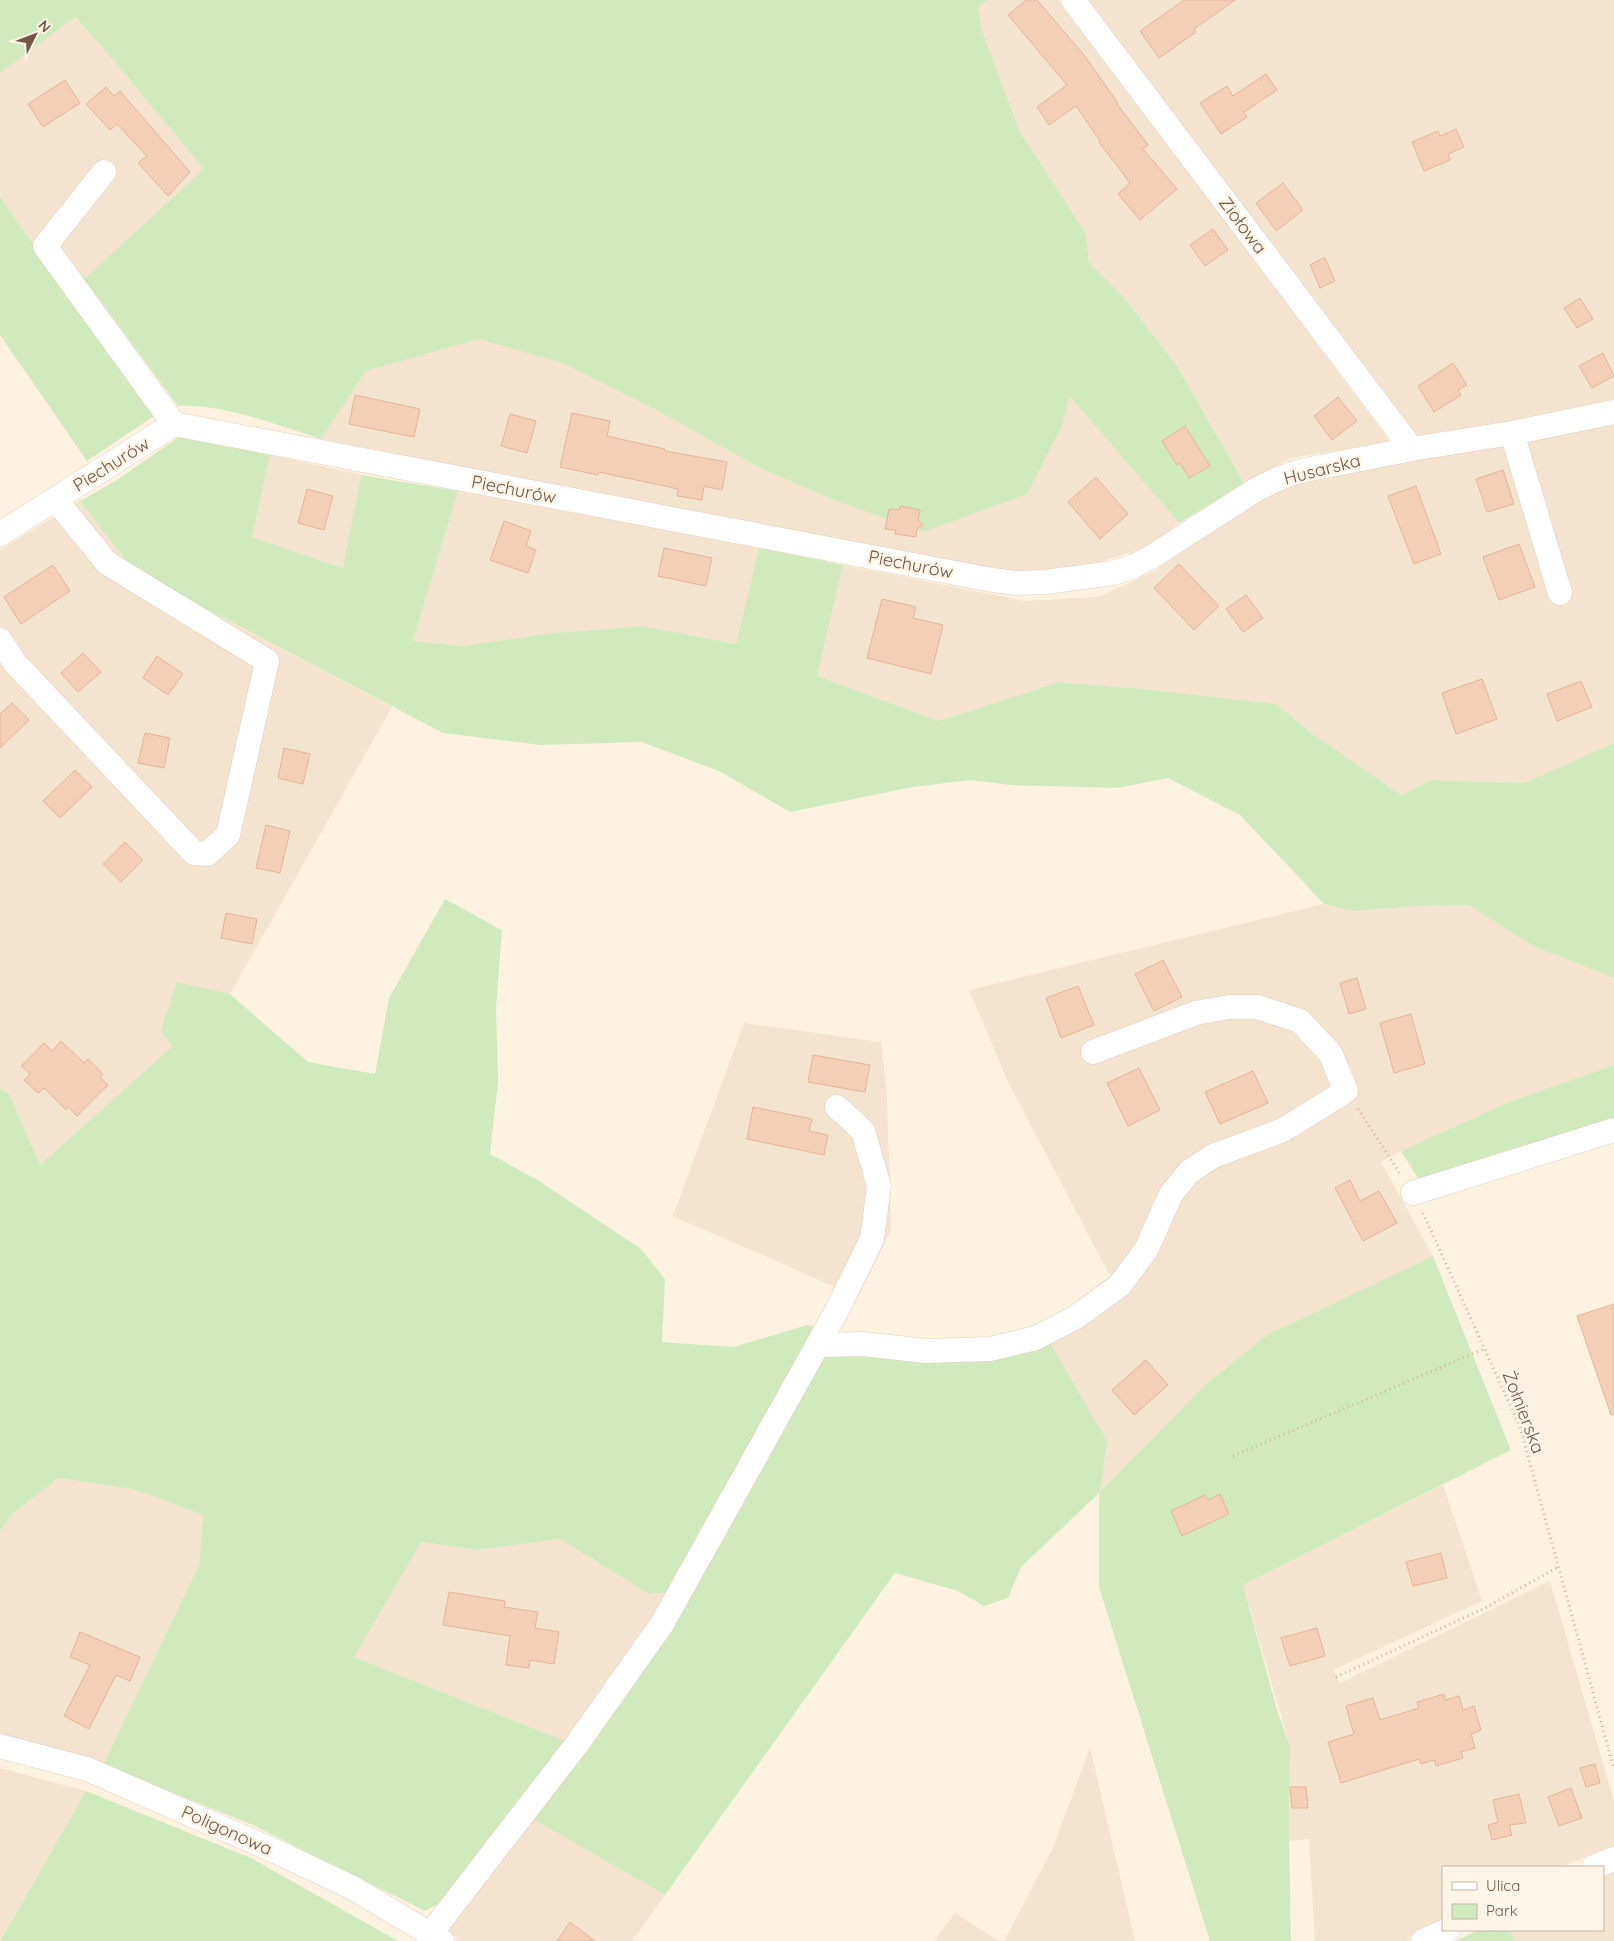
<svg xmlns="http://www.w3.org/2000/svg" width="1614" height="1941" viewBox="0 0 1614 1941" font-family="Quicksand,sans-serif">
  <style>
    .residential { fill: #f4e3ce }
    .green { fill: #d0eabe; fill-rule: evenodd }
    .building { fill: #f3cfb7; stroke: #e5b597 }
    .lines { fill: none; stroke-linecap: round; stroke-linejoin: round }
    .minor-casing { stroke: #e1cdbc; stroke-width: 25 }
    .path { stroke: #d7b29a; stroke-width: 3; stroke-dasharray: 1 4; stroke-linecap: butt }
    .minor { stroke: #fff; stroke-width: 24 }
    .labels { text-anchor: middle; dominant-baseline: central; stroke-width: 5; stroke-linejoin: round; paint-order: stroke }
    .street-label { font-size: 18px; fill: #735747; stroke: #fff5e6 }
  </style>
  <rect width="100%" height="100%" fill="#fdf2e0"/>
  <!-- residential -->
  <path class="residential" d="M987,0H1059L1390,442L1291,458L1244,483L1177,366L1121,294L1089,263L1086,234L1020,132L982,31L978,7Z
    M1084,0H1614V399L1509,421L1415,436Z
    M74,17L109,55L205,169L68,293L0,197V73Z
    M479,339L565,364L649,406L760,468L826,497L923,531L1062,426L1070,395L1179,523L1149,546L1103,561L1065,569L1011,574L321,439L366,371Z
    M1614,423V743L1524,783L1432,780L1401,795L1310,732L1276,704L1143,689L1059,682L939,721L817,676L843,565L1025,601L1098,597L1153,572L1221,525L1275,492L1327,475Z
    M270,455L361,475L344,568L252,537Z
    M458,491L759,548L736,644L643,626L554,633L463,646L413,641Z
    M80,501L135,572L392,707L230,994L177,982L173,1047L40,1165L9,1094L0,1089V550Z
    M1324,904L1353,911L1421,906L1469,905L1533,946L1614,978V1065L1509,1102L1401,1151L1381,1162L1433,1256L1267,1335L1206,1384L1100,1493L1041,1328L1110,1276L1009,1084L969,990Z
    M744,1023L881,1042L887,1096L891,1230L858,1297L673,1216Z
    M58,1478L133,1489L203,1515L199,1565L103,1765L0,1733V1532L11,1515Z
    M1443,1485L1482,1601L1333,1670L1340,1683L1550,1581L1614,1801V1846L1561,1867H1443V1922L1407,1941H1315L1309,1839L1289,1841L1290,1746L1243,1585Z
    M560,1539L649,1594L672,1592L568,1742L353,1657L421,1542L478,1550Z
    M1090,1747L1135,1941H1004L1053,1848Z
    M0,1768L86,1791L0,1940Z
    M531,1818L665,1895L632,1941H460L447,1930Z
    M1614,1870V1941H1515L1509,1930H1603V1875Z
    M955,1913L999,1941H934Z"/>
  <!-- green -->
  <path class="green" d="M0,0H987L978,7L982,31L1020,132L1086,234L1089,263L1121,294L1177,366L1244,483L1179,523L1070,396L1062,426L1027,494L923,532L826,497L760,468L649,406L565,364L479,339L366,371L321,439C280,426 221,403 178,406L84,279L204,169L109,55L75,17L0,73Z
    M0,197L154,416L87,461L0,335Z
    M179,437L270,455L252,537L343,568L361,475L458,491L413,641L463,646L554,633L643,626L736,644L759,548L843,565L817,676L939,721L1059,682L1143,689L1276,704L1310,732L1401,795L1432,780L1524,783L1614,743V978L1533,946L1469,905L1421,906L1353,911L1324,904L1240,815L1168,778L1117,788L1010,785L969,780L913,787L790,812L721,772L642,742L540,745L443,733L134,571L80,501L117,480Z
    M445,899L502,930L496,1008L498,1082L490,1154L536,1179L641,1249L665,1279L662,1342L733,1347L808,1325L923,1357L1041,1328L1107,1441L1100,1492L1206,1384L1267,1335L1433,1256L1511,1450L1243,1585L1277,1710L1290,1746L1289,1841L1291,1941H1210L1099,1587V1493L1021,1567L1008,1598L984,1606L958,1591L895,1573L665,1895L531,1818L447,1899L425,1911L253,1825L103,1765L199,1565L203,1515L133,1489L58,1478L11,1515L0,1532V1089L9,1094L40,1165L172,1047L161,1030L177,982L230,994L308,1062L375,1074L389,998ZM560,1539L649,1594L692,1590L568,1742L354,1657L421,1542L478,1550Z
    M1614,1065V1119L1421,1183L1401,1151L1509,1102Z
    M86,1791L251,1858L398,1941H0Z
    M1479,1930H1509L1515,1941H1456Z"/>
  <!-- building -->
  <path class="building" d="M1026,0H1037L1084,55L1118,103L1117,104L1148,145L1143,149L1177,189L1140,220L1118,194L1130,183L1099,142L1100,141L1076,106L1049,125L1037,107L1067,85L1008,15Z
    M1184,0H1235L1194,29L1196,32L1159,58L1140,31Z
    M1266,74L1277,90L1244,112L1247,117L1221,134L1200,103L1227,86L1233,96Z
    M65,80L80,103L43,127L28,104Z
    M106,87L114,96L120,91L190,172L168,196L138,163L147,156L117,124L110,130L86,104Z
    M1456,129L1464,147L1448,154L1450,160L1424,171L1412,142L1438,131L1440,136Z
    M1283,183L1303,210L1276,231L1256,203Z
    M1213,229L1228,250L1205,266L1190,245Z
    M1323,258H1325L1335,281L1320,288L1310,265Z
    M1580,298L1593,319L1577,328L1564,308Z
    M1603,353L1614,376L1592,388L1579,366Z
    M1453,363L1467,385L1458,390L1461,395L1434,412L1418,386Z
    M355,395L420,409L414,437L349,424Z
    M1338,397L1357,421L1332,440L1314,416Z
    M572,413L610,421L607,436L665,449V451L727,462L722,490L704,486L702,500L677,496L678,489L599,472L598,475L560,467Z
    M510,414L536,421L527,453L501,446Z
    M1185,426L1210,466L1189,478L1180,463L1177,465L1162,441Z
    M1503,470L1514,504L1487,512L1476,479Z
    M1096,477L1128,514L1100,539L1068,502Z
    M1416,486L1441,554L1414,564L1388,496Z
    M307,489L333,496L324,530L298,523Z
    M900,506L920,510L918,520L923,525L917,529L916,537L895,534L896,530L885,529L889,509L899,510Z
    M504,521L531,531L526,546L536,550L528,573L490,560Z
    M1519,544L1535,587L1499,600L1483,557Z
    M664,548L712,558L706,586L658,576Z
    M1179,564L1219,606L1194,630L1154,588Z
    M53,565L70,591L21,624L4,597Z
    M1246,595L1263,618L1243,632L1226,609Z
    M882,599L916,607L913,618L943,625L931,674L867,658Z
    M83,653L101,672L78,692L61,673Z
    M157,656L183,674L168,695L143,678Z
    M1482,679L1497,719L1456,734L1442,693Z
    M1581,681L1592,707L1557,721L1547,694Z
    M12,703L29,720L0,748V714Z
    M145,733L170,738L164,768L138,763Z
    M284,748L310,754L303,784L278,778Z
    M75,770L92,787L60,818L43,801Z
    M266,825L290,831L280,873L256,868Z
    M125,842L143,860L121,882L103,864Z
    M226,913L257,919L252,944L221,938Z
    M1163,960L1182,997L1154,1011L1135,974Z
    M1357,978L1366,1009L1349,1014L1340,983Z
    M1078,986L1094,1025L1061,1038L1046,998Z
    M1411,1014L1425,1064L1394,1073L1380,1023Z
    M61,1041L84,1063L88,1059L103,1074L100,1077L108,1085L77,1116L68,1107L66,1110L44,1088L38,1093L24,1080L30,1074L21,1066L44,1043L52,1051Z
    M813,1055L870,1065L865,1092L808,1082Z
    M1139,1068L1160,1110L1128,1126L1107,1083Z
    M1253,1071L1268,1103L1220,1124L1205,1092Z
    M753,1107L812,1119L809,1131L828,1135L824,1155L747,1139Z
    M1350,1180L1360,1201L1379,1191L1397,1223L1363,1241L1335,1188Z
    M1614,1304V1414L1611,1415L1577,1316Z
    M1146,1360L1168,1385L1134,1415L1112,1390Z
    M1220,1494L1229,1514L1182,1536L1171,1511L1205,1495L1208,1500Z
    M1441,1553L1447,1578L1413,1586L1406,1562Z
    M449,1592L505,1601L504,1607L538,1612L535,1628L559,1632L554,1664L530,1660L529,1668L506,1665L510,1636L443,1625Z
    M1317,1628L1325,1656L1290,1666L1281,1638Z
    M80,1632L140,1657L130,1681L116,1675L89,1729L64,1716L90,1665L70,1657Z
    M1444,1694L1445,1700L1459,1696L1463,1710L1474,1706L1481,1730L1471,1734L1475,1748L1461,1752L1463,1758L1436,1766L1434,1760L1421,1764L1419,1759L1341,1783L1328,1742L1354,1734L1346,1706L1373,1698L1380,1720L1419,1708L1417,1702Z
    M1595,1764L1600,1783L1586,1787L1580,1768Z
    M1290,1787H1306L1308,1808H1292Z
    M1571,1788L1582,1818L1559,1826L1548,1797Z
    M1519,1794L1526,1823L1509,1825L1512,1835L1492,1840L1488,1825L1498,1822L1493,1800Z
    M570,1922L595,1941H557Z"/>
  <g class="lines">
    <!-- minor casing -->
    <g class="minor-casing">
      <path id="minor" d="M1073,0L1412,449
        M104,172L45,246L174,424
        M1512,433L1560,593
        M0,534L174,424L992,580L1018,583L1046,582L1113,573L1134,566L1153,556L1257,489L1280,478L1300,471L1412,449L1512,433L1614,412
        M0,640L15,663L194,853L207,854L228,835L267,661L107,563L55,499
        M1413,1193L1614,1130
        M818,1345L863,1344L926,1351L990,1349L1036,1338L1076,1317L1119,1286L1146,1250L1171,1194L1189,1172L1213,1156L1283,1130L1346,1091L1330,1053L1300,1021L1257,1007H1229L1196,1013L1093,1052
        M0,1746L87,1769L277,1852L353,1888L442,1941
        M1594,1867L1614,1859
        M431,1933L577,1744L662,1624L836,1312L872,1239L879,1186L863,1131L837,1107
        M1423,1941L1448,1930"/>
    </g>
    <!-- path -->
    <path class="path" d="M1358,1109L1401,1175
      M1423,1213L1520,1427L1614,1769
      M1233,1456L1484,1349
      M1336,1677L1485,1608L1558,1567"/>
    <!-- minor -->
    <use href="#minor" class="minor"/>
  </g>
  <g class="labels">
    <!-- street labels -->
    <g class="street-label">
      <text transform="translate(1243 225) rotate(53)">Ziołowa</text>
      <text transform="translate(111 464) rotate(-32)">Piechurów</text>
      <text transform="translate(1322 469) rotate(-14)">Husarska</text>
      <text transform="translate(514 489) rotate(11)">Piechurów</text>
      <text transform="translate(911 564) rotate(11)">Piechurów</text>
      <text transform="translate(1524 1412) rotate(69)">Żołnierska</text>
      <text transform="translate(227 1830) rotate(24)">Poligonowa</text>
    </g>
  </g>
  <!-- legend -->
  <rect x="1442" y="1866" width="162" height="65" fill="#fff5e6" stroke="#c7b6a6"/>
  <rect x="1452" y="1882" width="25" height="8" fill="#ffffff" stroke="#c7b6a6"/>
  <text x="1486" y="1891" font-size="15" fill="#735747">Ulica</text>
  <rect x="1452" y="1904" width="25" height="15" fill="#d0eabe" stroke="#c7b6a6"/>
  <text x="1486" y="1916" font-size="15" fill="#735747">Park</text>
  <!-- north arrow -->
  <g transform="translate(35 35) rotate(48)" stroke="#fff5e6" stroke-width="4" paint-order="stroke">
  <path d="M0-4L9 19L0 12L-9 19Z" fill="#735747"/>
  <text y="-8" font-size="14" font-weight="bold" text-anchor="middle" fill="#735747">N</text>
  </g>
</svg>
